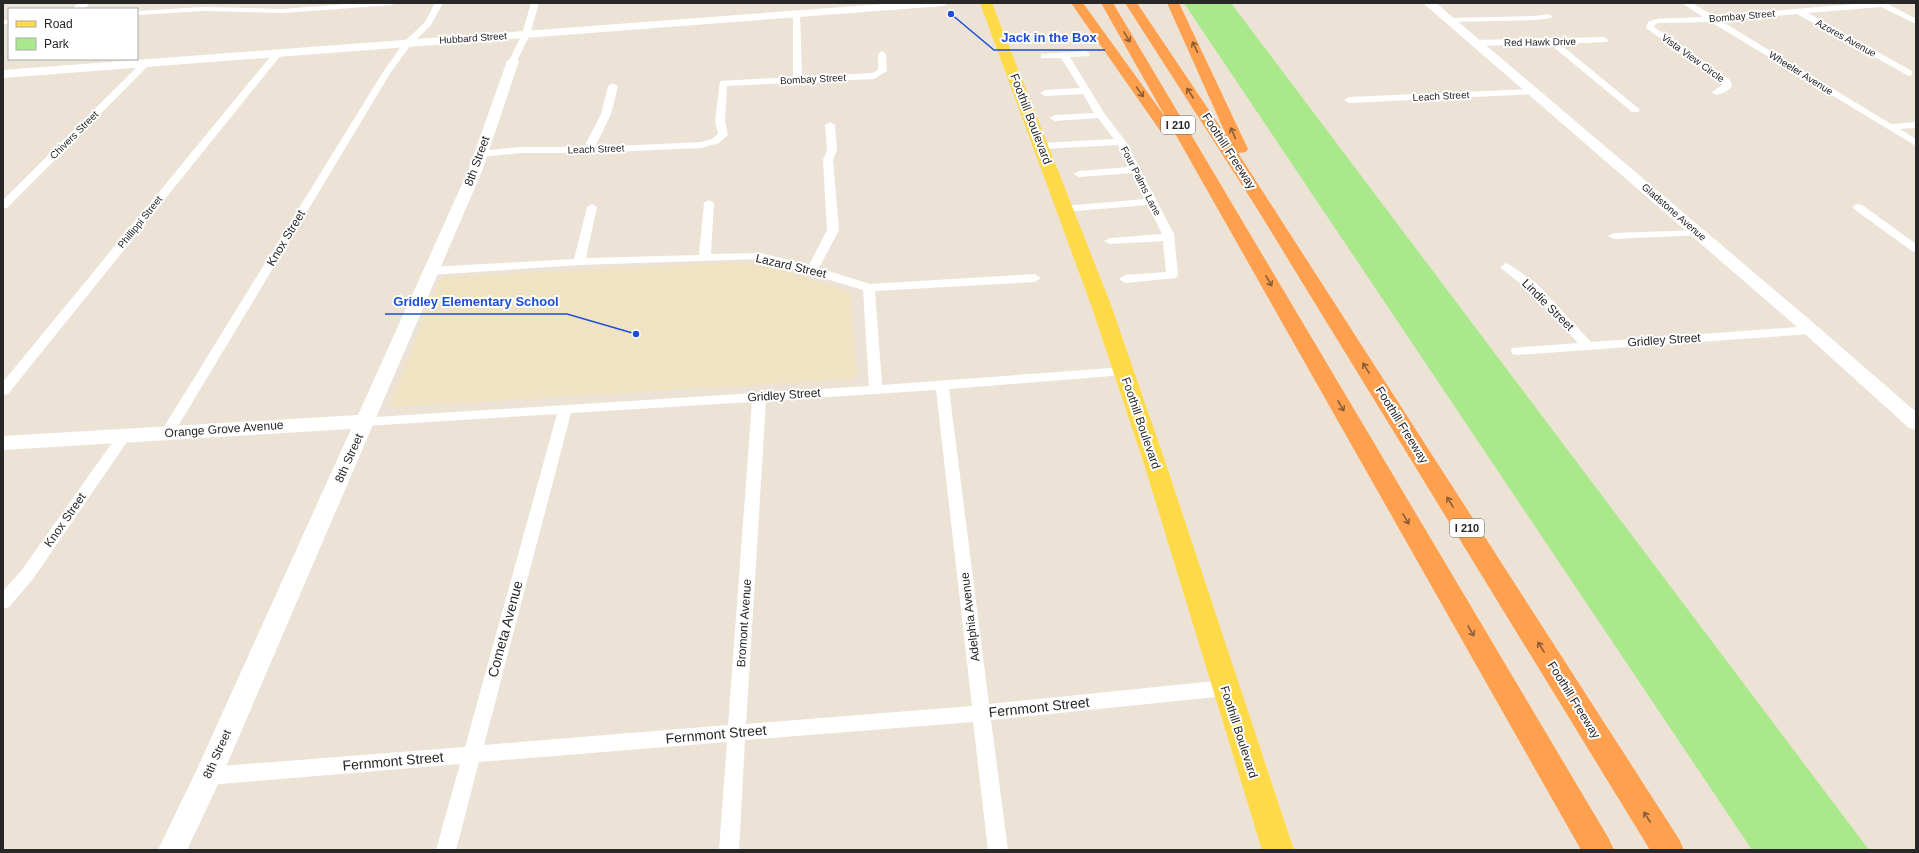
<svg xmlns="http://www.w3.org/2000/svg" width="1919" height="853" viewBox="0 0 1919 853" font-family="Arial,sans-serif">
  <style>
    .education { fill: #f0e3c3 }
    .green { fill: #a9e98b }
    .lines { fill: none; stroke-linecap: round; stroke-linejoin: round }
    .street { fill: #fff; fill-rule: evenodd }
    .secondary { fill: #fff; fill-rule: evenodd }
    .primary { fill: #ffda48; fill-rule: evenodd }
    .highway { fill: #ffa04e; fill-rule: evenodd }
    .oneway { stroke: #885d39 }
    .labels { text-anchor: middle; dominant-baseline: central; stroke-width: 4; stroke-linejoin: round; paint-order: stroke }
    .far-street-label { font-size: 10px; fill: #272727; stroke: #fff }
    .shield { fill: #fff; stroke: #686868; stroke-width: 1 }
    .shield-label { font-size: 11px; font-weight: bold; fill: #272727 }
    .street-label { font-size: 12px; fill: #272727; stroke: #fff }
    .near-street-label { font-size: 14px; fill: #272727; stroke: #fff }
    .leader { fill: none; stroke: #1d4ed8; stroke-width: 1.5 }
    .callout-dot { fill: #1d4ed8; stroke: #fff; stroke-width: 1.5 }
    .callout-label { font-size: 13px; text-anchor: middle; font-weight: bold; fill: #1d4ed8; stroke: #fff; stroke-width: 4; stroke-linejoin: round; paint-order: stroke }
  </style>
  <rect width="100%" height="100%" fill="#ece3d6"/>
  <!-- education -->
  <path class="education" d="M722,263H742L770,266L850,292L857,376L851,379L398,407L390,405L438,282L444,277Z"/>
  <!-- green -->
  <path class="green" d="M1184,3H1231L1869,850H1752Z"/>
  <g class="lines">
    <!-- street -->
    <path class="street" d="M359,3H396L392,5L283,13L203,11L137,15V11L203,7L283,9Z
      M435,3H443L431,25L410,46L391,72L172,436L167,438L162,436L160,433L162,430L383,72L404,42L425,22Z
      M531,3H539L530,34L516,63H510L509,61L522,34Z
      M1682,3H1692L1714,16L1866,3H1886L1916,19V24L1881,7L1808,13L1912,71V75L1909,76L1797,14L1721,21L1891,124L1916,122V128L1900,129L1916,139V146L1711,22L1658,23L1655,25L1654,27L1730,80L1732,86C1728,91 1720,96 1714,94L1712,92L1722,85V83L1646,28L1648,22L1656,19L1703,17Z
      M793,12H799L800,14L802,77L872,73L878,70V54L882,51L886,54L887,71L874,79L727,86L725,121L728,135L719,143L701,148L588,153H521L480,157L475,154L480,151L521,147H584L601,114L608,86L613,83L618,86L611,114L595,147L701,142L712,139L718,134L715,121L720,81L793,77Z
      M1548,14L1552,16L1551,18L1536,20L1449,22L1445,20L1449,18L1536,16Z
      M3,20H9V24H3Z
      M1604,37L1608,40L1607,42L1560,44L1638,108L1640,110L1638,112H1632L1550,44L1476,46L1472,43L1476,40Z
      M278,50L282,53L281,55L8,394L3,395V382L275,51Z
      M1086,51L1090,54L1089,56L1070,57L1104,113L1126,142L1174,234L1178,275L1176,278L1125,283L1119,279L1125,275L1166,272L1163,241L1110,244L1104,241L1110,238L1162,234L1148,205L1064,212L1059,209L1064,206L1145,199L1132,173L1079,177L1074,174L1079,171L1129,167L1118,145L1042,149L1037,146L1042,143L1114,139L1098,118L1055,121L1050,118L1055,115L1094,113L1083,94L1045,96L1040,93L1045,90L1080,88L1061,58H1041V54Z
      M145,61L149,64L148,66L7,208L3,209V200L142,62Z
      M1533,89L1538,92L1536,94L1349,103L1344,100L1349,97Z
      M830,122L835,125L837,150L833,160L839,230L819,268L870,284L1035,274L1041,278L1035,282L875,291L882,385L1124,367L1129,368L1131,371L1129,374L1124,375L949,389L989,704L1225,680L1231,683L1234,688L1231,693L1225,696L991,720L1008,850H988L973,722L745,740L739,850H719L727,742L479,762L456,850H436L460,764L208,785L201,782L199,776L201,770L208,767L465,747L557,414L366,426L361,424L359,421L361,418L869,386L863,290L760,259L579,265L430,275L424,271L430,267L574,259L587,207L592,204L597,207L586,258L699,255L704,203L709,200L714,203L711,254L760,253L809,265L827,230L823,160L827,150L825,125ZM936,390L972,706L746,724L766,401ZM752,402L728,725L484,745L571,413Z
      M1858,204L1862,205L1916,244V252L1912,251L1854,209L1853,207L1854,205Z
      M1698,230L1702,231L1704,233L1702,235L1614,239L1608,236L1614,233Z
      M1506,263L1510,265L1537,284L1591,342L1811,326L1815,327L1817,330L1815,333L1811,334L1517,355L1512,354L1511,351L1512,348L1578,343L1529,290L1502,269L1500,267Z
      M124,431L129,433L131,436L129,439L33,579L9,607L3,609V591L21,571L119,433Z"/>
    <!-- secondary -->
    <path class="secondary" d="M78,3H90L84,9H72Z
      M897,3H949L943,6L3,78V70Z
      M1423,3H1436L1817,326L1916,412V430L1909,428L1805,334Z
      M513,57L519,61L482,171L222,776L187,850H158L198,767L351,429L3,450V436L358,415L468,171L507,61Z"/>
    <!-- primary -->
    <path class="primary" d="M980,3H992L1111,305L1166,464L1294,850H1262L1144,464L1091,305Z"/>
    <!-- highway -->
    <path class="highway" d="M1071,3H1083L1166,118L1101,3H1113L1609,839L1614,850H1581L1173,130L1166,134L1161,132Z
      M1125,3H1137L1227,137L1167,3H1179L1248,149L1246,152L1238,153L1679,839L1684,850H1650L1256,207Z"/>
  </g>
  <!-- one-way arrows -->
  <defs><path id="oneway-shaft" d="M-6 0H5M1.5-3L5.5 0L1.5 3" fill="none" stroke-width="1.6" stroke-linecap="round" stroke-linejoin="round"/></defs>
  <g class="oneway">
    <use href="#oneway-shaft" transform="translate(1127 37) rotate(60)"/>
    <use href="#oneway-shaft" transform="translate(1195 47) rotate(-115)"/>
    <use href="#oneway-shaft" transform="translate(1140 92) rotate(55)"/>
    <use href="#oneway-shaft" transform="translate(1190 93) rotate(-123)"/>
    <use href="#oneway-shaft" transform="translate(1233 133) rotate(-114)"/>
    <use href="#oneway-shaft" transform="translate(1269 281) rotate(60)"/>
    <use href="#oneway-shaft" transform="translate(1366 368) rotate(-122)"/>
    <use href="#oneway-shaft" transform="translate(1341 406) rotate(60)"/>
    <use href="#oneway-shaft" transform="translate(1450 502) rotate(-122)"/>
    <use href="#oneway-shaft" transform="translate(1406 519) rotate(60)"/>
    <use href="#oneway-shaft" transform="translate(1471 631) rotate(60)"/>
    <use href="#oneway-shaft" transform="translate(1541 647) rotate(-122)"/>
    <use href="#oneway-shaft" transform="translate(1647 817) rotate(-122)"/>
  </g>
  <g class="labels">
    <!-- far-street labels -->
    <g class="far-street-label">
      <text transform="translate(1742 16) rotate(-5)">Bombay Street</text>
      <text transform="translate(473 38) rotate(-4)">Hubbard Street</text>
      <text transform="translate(1846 38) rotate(29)">Azores Avenue</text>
      <text transform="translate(1540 42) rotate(-1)">Red Hawk Drive</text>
      <text transform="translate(1693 58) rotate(36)">Vista View Circle</text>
      <text transform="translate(1801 73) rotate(32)">Wheeler Avenue</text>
      <text transform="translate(813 79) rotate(-3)">Bombay Street</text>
      <text transform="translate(1441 96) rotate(-3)">Leach Street</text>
      <text transform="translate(74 135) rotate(-45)">Chivers Street</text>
      <text transform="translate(596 149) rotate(-2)">Leach Street</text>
      <text transform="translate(1141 181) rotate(63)">Four Palms Lane</text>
      <text transform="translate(1674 212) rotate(41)">Gladstone Avenue</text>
      <text transform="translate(140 222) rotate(-51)">Phillippi Street</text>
    </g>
    <!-- shield labels -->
    <g class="shield">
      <rect x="1161" y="116" width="34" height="18" rx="3"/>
      <rect x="1450" y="519" width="34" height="18" rx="3"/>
    </g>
    <g class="shield-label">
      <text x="1178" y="125">I 210</text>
      <text x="1467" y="528">I 210</text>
    </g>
    <!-- street labels -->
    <g class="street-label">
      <text transform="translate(1031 119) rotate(69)">Foothill Boulevard</text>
      <text transform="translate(1229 151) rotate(57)">Foothill Freeway</text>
      <text transform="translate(477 161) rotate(-70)">8th Street</text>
      <text transform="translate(286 238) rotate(-59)">Knox Street</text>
      <text transform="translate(791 266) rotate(13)">Lazard Street</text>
      <text transform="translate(1548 305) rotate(45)">Lindie Street</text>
      <text transform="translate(1664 340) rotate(-4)">Gridley Street</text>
      <text transform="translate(784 395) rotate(-4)">Gridley Street</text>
      <text transform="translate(1141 423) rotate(71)">Foothill Boulevard</text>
      <text transform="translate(1402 425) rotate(58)">Foothill Freeway</text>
      <text transform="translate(224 429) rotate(-4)">Orange Grove Avenue</text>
      <text transform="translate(349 458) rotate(-66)">8th Street</text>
      <text transform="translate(65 520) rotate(-55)">Knox Street</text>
      <text transform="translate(970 617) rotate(-97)">Adelphia Avenue</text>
      <text transform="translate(744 623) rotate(-86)">Bromont Avenue</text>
      <text transform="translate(1574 700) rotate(58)">Foothill Freeway</text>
      <text transform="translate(1239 732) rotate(72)">Foothill Boulevard</text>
      <text transform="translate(217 754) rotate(-66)">8th Street</text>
    </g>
    <!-- near-street labels -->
    <g class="near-street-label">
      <text transform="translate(505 629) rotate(-75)">Cometa Avenue</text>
      <text transform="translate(1039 707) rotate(-6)">Fernmont Street</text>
      <text transform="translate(716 734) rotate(-5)">Fernmont Street</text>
      <text transform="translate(393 761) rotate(-5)">Fernmont Street</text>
    </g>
  </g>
  <!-- callouts -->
  <path class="leader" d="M951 14L994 50H1105M636 334L567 314H385"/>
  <g class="callout-dot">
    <circle cx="951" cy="14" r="4"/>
    <circle cx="636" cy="334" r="4"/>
  </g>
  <g class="callout-label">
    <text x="1049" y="42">Jack in the Box</text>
    <text x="476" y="306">Gridley Elementary School</text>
  </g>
  <!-- border -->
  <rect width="1919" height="853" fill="none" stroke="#272727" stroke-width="8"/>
  <!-- legend -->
  <rect x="8" y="8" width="130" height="52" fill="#ffffff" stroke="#a9a9a9"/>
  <rect x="16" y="21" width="20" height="6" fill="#ffda48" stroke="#a9a9a9"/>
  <text x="44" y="28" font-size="12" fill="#272727">Road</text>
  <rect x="16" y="38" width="20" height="12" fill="#a9e98b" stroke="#a9a9a9"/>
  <text x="44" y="48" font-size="12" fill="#272727">Park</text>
</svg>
